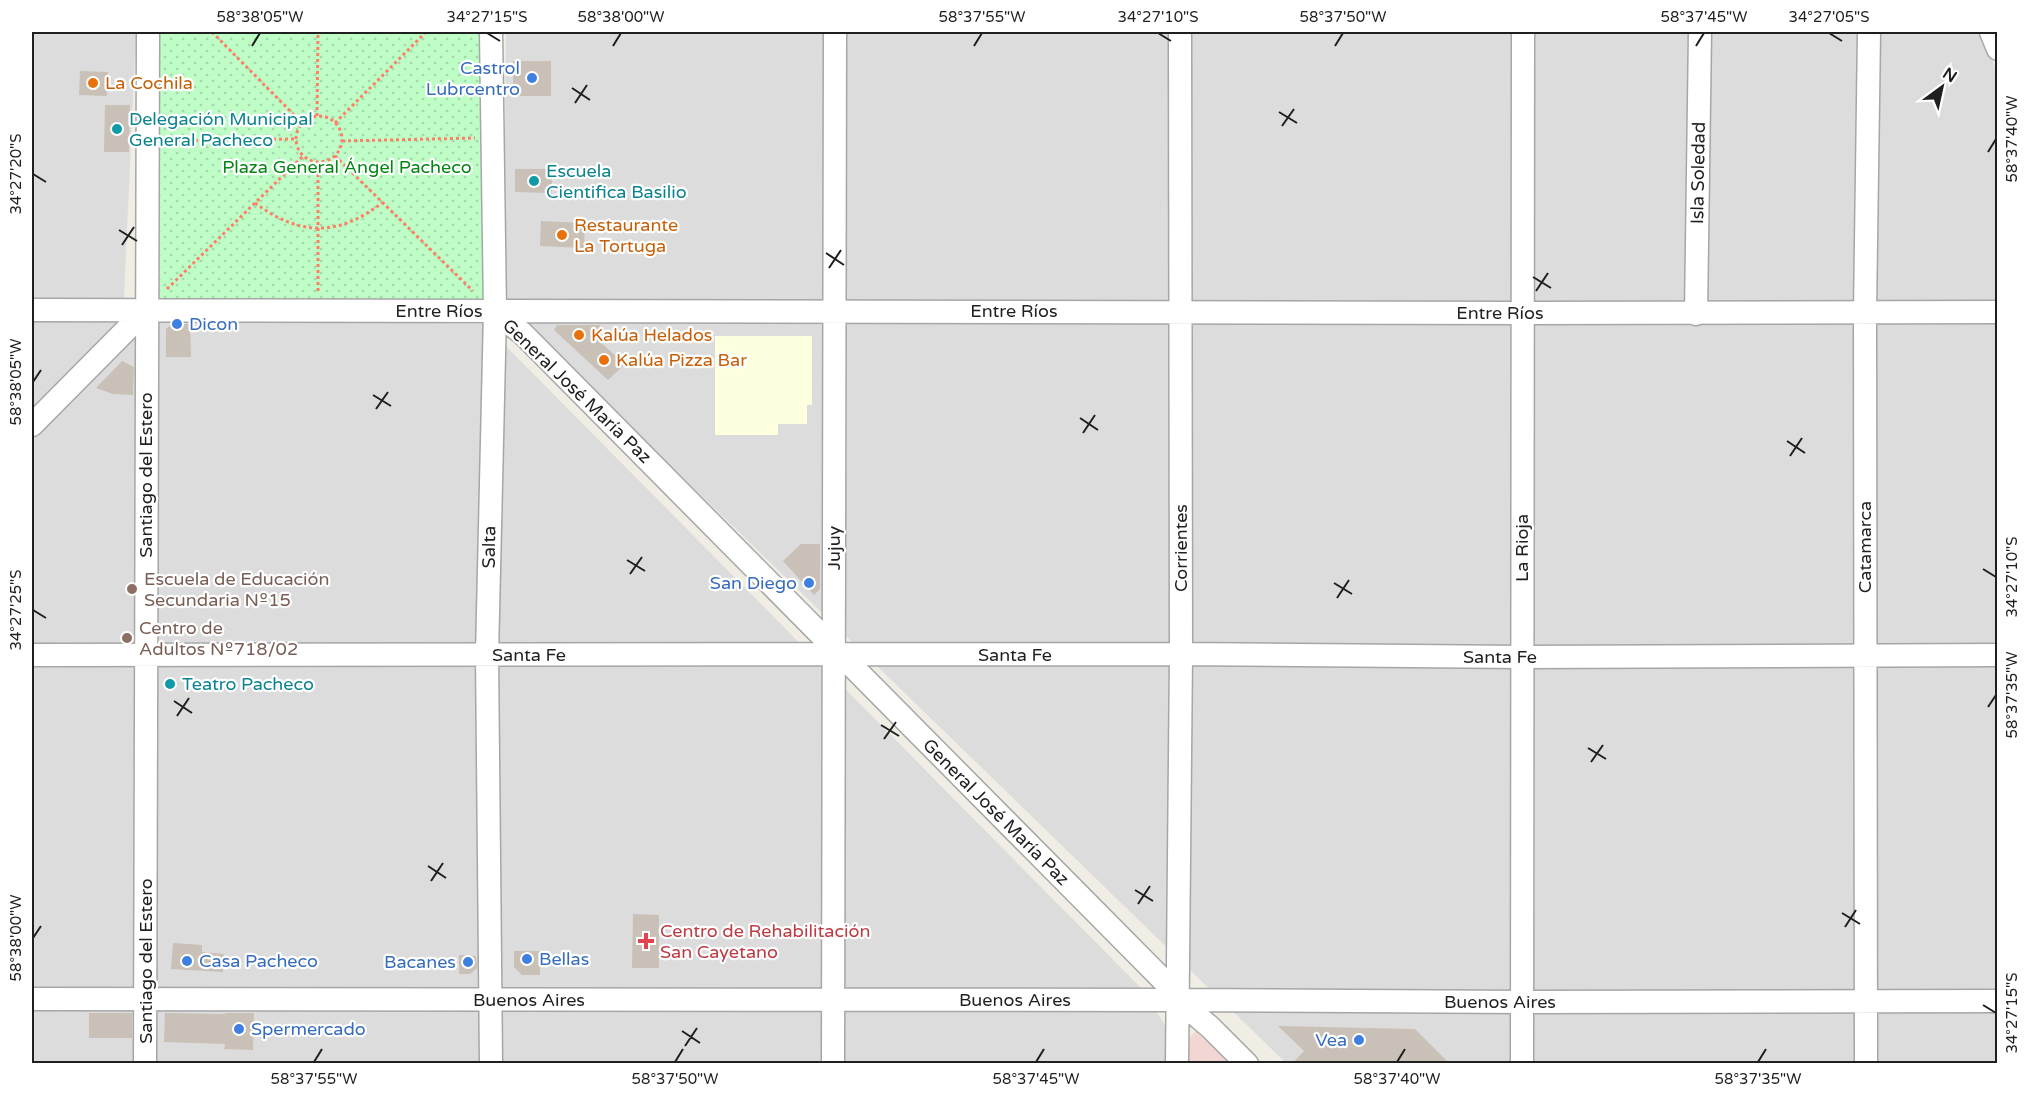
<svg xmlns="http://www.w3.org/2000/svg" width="2029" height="1095" viewBox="0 0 2029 1095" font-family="'Varela Round',sans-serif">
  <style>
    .residential { fill: #dddcdc }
    .commercial { fill: #f2d6d3 }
    .education { fill: #fdffdf }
    .park { fill: url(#park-dots) }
    .building { fill: #c9c0b7 }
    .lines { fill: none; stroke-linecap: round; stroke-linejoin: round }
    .minor-casing { stroke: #a6a6a6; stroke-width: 25 }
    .path { stroke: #ff7e67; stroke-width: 3; stroke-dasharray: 3 3; stroke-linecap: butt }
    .minor { stroke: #fff; stroke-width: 22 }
    .ticks { fill: none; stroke: #1f1f1f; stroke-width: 2 }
    .shop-dot { fill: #3f7fe0; stroke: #fff; stroke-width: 2 }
    .food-dot { fill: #e8710a; stroke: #fff; stroke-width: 2 }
    .culture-dot { fill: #0f9aa8; stroke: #fff; stroke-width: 2 }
    .education-dot { fill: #8d6e63; stroke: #fff; stroke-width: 2 }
    .health-dot { fill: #e0444e; stroke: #fff; stroke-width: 2 }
    .labels { text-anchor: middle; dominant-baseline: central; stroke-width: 4.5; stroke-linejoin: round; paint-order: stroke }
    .shop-label { font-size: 18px; fill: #366cbe; stroke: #fff; text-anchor: end }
    .food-label { font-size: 18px; fill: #c56008; stroke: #fff; text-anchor: start }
    .culture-label { font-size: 18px; fill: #0d838f; stroke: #fff; text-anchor: start }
    .park-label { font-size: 18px; fill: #048615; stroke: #fff }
    .street-label { font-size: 18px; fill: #1f1f1f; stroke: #fff }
    .education-label { font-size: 18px; fill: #785e54; stroke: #fff; text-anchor: start }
    .health-label { font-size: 18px; fill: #be3a42; stroke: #fff; text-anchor: start }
    .neatline { fill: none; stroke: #1f1f1f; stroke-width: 2 }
    .ticks-label { font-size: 15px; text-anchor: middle; fill: #1f1f1f }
  </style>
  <defs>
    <pattern id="park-dots" width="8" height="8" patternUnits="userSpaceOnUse" patternTransform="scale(1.5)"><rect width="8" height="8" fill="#bffdc7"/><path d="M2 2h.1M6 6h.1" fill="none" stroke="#a4d8aa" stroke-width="1.8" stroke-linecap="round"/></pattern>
  </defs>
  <rect width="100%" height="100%" fill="#f0ede5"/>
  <!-- residential -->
  <path class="residential" d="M32,32H136L123,319L484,324L1143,990L1166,1027V1063H32Z
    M506,32H1982L1998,75L1997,1063H1286L503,303Z"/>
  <!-- commercial -->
  <path class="commercial" d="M1196,1031L1229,1063H1187V1041Z"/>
  <!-- education -->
  <path class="education" d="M715,336H812V405H807V424H778V435H715Z"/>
  <!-- park -->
  <path class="park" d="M156,32H483L484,293L481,301H164L157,297Z"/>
  <!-- building -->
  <path class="building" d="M513,61H551V96H513Z
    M80,71L108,72L107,96L79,95Z
    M105,105H130L129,152H104Z
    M515,169H552V193L515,192Z
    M541,221L585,223L584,248L540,246Z
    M172,324H190L191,357H166V329Z
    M557,325H600L598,340L625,364L608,380L554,330Z
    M122,361L134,367L133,395L113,394L96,388Z
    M801,544H820V589L814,595L783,561Z
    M633,914L659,915V968H632Z
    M173,943L202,945V952L224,954L223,972L171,969Z
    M514,951H540V975H522L514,967Z
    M459,955L476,956L477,968L470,974H459Z
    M89,1013H132V1038H89Z
    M165,1013L225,1014V1013H254L253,1050L224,1049L225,1044L164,1042Z
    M1278,1026L1415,1029L1450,1064H1292L1304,1051Z"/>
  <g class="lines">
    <!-- minor casing -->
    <g class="minor-casing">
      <path id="minor" d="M1991,32L1998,49
        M32,310L1522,313L1998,312
        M495,312L523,334L1165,982L1178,1000L1210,1027L1247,1064
        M1696,314L1700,32
        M32,425L146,310
        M32,655L1181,654L1521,657L1998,655
        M32,999L1178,1000L1523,1002L1998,1001
        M145,1064L148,32
        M491,1064L487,655L495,312L491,32
        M833,1064L835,32
        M1177,1064L1181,654L1180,32
        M1522,1064L1523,32
        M1866,1064L1865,312L1869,32"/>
    </g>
    <!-- path -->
    <path class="path" d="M212,32L302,123
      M296 139a23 23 0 1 1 46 0a23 23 0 1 1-46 0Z
      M317,116L318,32
      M335,123L426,32
      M165,141L296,139
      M342,141L475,138
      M335,156L473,291
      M318,162V293
      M255,203C300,236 337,237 382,203
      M167,289L303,156"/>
    <!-- minor -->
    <use href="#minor" class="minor"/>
  </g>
  <!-- ticks -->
  <path class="ticks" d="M487,33L500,41M1158,33L1171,41M1829,33L1842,41M252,46L260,33M613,46L621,33M974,46L982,33M1335,46L1343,33M1696,46L1704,33M572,88L590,100M575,103L587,85M1279,112L1297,123M1282,126L1294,109M1988,152L1996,139M33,174L46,182M119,230L137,241M122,245L134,227M826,253L844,265M829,268L841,250M1533,277L1551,288M1536,291L1548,273M33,382L41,370M373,395L391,406M376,409L388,392M1080,418L1098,430M1083,433L1095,415M1787,441L1805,453M1790,456L1802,438M627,560L645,571M1983,569L1996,577M630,574L642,557M1334,583L1352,594M1337,598L1349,580M33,610L46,618M174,701L192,713M1988,707L1996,695M177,716L189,698M881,725L899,736M884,739L896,722M1588,748L1606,759M1591,762L1603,745M428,866L446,878M431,881L443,863M1135,890L1153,901M1138,904L1150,886M1842,913L1860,924M1845,927L1856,910M33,938L41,926M1983,1005L1996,1013M682,1031L700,1043M685,1046L697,1028M314,1062L322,1049M675,1062L683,1049M1036,1062L1044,1049M1397,1062L1405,1049M1758,1062L1766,1049"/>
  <!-- markers -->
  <g class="shop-dot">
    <circle cx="532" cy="78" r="6"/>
    <circle cx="177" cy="324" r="6"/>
    <circle cx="809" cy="583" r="6"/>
    <circle cx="527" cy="959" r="6"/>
    <circle cx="187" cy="961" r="6"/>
    <circle cx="468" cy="962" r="6"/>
    <circle cx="239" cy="1029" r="6"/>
    <circle cx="1359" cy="1040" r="6"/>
  </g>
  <g class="food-dot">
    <circle cx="93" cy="83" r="6"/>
    <circle cx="562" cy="235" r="6"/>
    <circle cx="579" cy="335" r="6"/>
    <circle cx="604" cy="360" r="6"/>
  </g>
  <g class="culture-dot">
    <circle cx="117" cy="129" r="6"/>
    <circle cx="534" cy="181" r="6"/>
    <circle cx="170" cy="684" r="6"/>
  </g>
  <g class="education-dot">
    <circle cx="132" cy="589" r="6"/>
    <circle cx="127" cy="638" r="6"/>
  </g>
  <path class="health-dot" d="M643 932h6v6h6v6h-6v6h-6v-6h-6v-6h6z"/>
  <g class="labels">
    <!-- shop labels -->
    <g class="shop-label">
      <text x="520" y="68">Castrol<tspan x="520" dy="21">Lubrcentro</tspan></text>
      <text x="189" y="324" text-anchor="start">Dicon</text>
      <text x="797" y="583">San Diego</text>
      <text x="539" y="959" text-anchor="start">Bellas</text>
      <text x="199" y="961" text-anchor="start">Casa Pacheco</text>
      <text x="456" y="962">Bacanes</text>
      <text x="251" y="1029" text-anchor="start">Spermercado</text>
      <text x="1347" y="1040">Vea</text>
    </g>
    <!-- food labels -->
    <g class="food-label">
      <text x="105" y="83">La Cochila</text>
      <text x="574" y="225">Restaurante<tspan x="574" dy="21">La Tortuga</tspan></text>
      <text x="591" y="335">Kalúa Helados</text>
      <text x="616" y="360">Kalúa Pizza Bar</text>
    </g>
    <!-- culture labels -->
    <g class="culture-label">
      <text x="129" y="119">Delegación Municipal<tspan x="129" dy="21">General Pacheco</tspan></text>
      <text x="546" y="171">Escuela<tspan x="546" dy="21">Cientifica Basilio</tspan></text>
      <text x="182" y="684">Teatro Pacheco</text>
    </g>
    <!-- park labels -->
    <g class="park-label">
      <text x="347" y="167">Plaza General Ángel Pacheco</text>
    </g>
    <!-- street labels -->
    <g class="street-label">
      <text transform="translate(1698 173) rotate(-89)">Isla Soledad</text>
      <text x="439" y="311">Entre Ríos</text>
      <text x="1014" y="311">Entre Ríos</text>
      <text x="1500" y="313">Entre Ríos</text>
      <text transform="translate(577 391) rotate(44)">General José María Paz</text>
      <text transform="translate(146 475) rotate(-90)">Santiago del Estero</text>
      <text transform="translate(489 547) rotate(-89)">Salta</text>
      <text transform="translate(1865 547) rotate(-90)">Catamarca</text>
      <text transform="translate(834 548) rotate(-90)">Jujuy</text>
      <text transform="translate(1181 548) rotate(-90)">Corrientes</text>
      <text transform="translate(1522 548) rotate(-90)">La Rioja</text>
      <text x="529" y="655">Santa Fe</text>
      <text x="1015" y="655">Santa Fe</text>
      <text x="1500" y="657">Santa Fe</text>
      <text transform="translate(996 812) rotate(45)">General José María Paz</text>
      <text transform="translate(146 961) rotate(-90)">Santiago del Estero</text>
      <text x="529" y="1000">Buenos Aires</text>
      <text x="1015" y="1000">Buenos Aires</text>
      <text x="1500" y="1002">Buenos Aires</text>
    </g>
    <!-- education labels -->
    <g class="education-label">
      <text x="144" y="579">Escuela de Educación<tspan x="144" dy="21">Secundaria Nº15</tspan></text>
      <text x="139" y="628">Centro de<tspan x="139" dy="21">Adultos Nº718/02</tspan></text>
    </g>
    <!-- health labels -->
    <g class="health-label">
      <text x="660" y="931">Centro de Rehabilitación<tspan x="660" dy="21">San Cayetano</tspan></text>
    </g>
  </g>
  <!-- border -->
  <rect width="2029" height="1095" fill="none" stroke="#ffffff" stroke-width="66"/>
  <!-- north arrow -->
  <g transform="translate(1942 87) rotate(33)" stroke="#ffffff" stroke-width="4.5" paint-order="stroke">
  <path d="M0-4.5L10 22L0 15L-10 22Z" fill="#1f1f1f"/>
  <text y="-9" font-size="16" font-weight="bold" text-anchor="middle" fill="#1f1f1f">N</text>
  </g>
  <rect x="33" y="33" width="1963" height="1029" class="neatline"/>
  <g class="ticks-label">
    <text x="260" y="22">58°38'05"W</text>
    <text x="487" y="22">34°27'15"S</text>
    <text x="621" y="22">58°38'00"W</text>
    <text x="982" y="22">58°37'55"W</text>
    <text x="1158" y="22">34°27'10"S</text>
    <text x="1343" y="22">58°37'50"W</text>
    <text x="1704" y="22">58°37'45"W</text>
    <text x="1829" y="22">34°27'05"S</text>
    <text transform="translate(2012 139) rotate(-90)" y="5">58°37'40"W</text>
    <text transform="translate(16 174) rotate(-90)" y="5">34°27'20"S</text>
    <text transform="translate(16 382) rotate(-90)" y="5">58°38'05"W</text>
    <text transform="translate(2012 577) rotate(-90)" y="5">34°27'10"S</text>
    <text transform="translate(16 610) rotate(-90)" y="5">34°27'25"S</text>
    <text transform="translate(2012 695) rotate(-90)" y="5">58°37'35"W</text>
    <text transform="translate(16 938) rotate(-90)" y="5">58°38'00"W</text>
    <text transform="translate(2012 1013) rotate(-90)" y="5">34°27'15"S</text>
    <text x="314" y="1084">58°37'55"W</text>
    <text x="675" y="1084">58°37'50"W</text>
    <text x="1036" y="1084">58°37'45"W</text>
    <text x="1397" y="1084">58°37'40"W</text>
    <text x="1758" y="1084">58°37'35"W</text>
  </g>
</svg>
